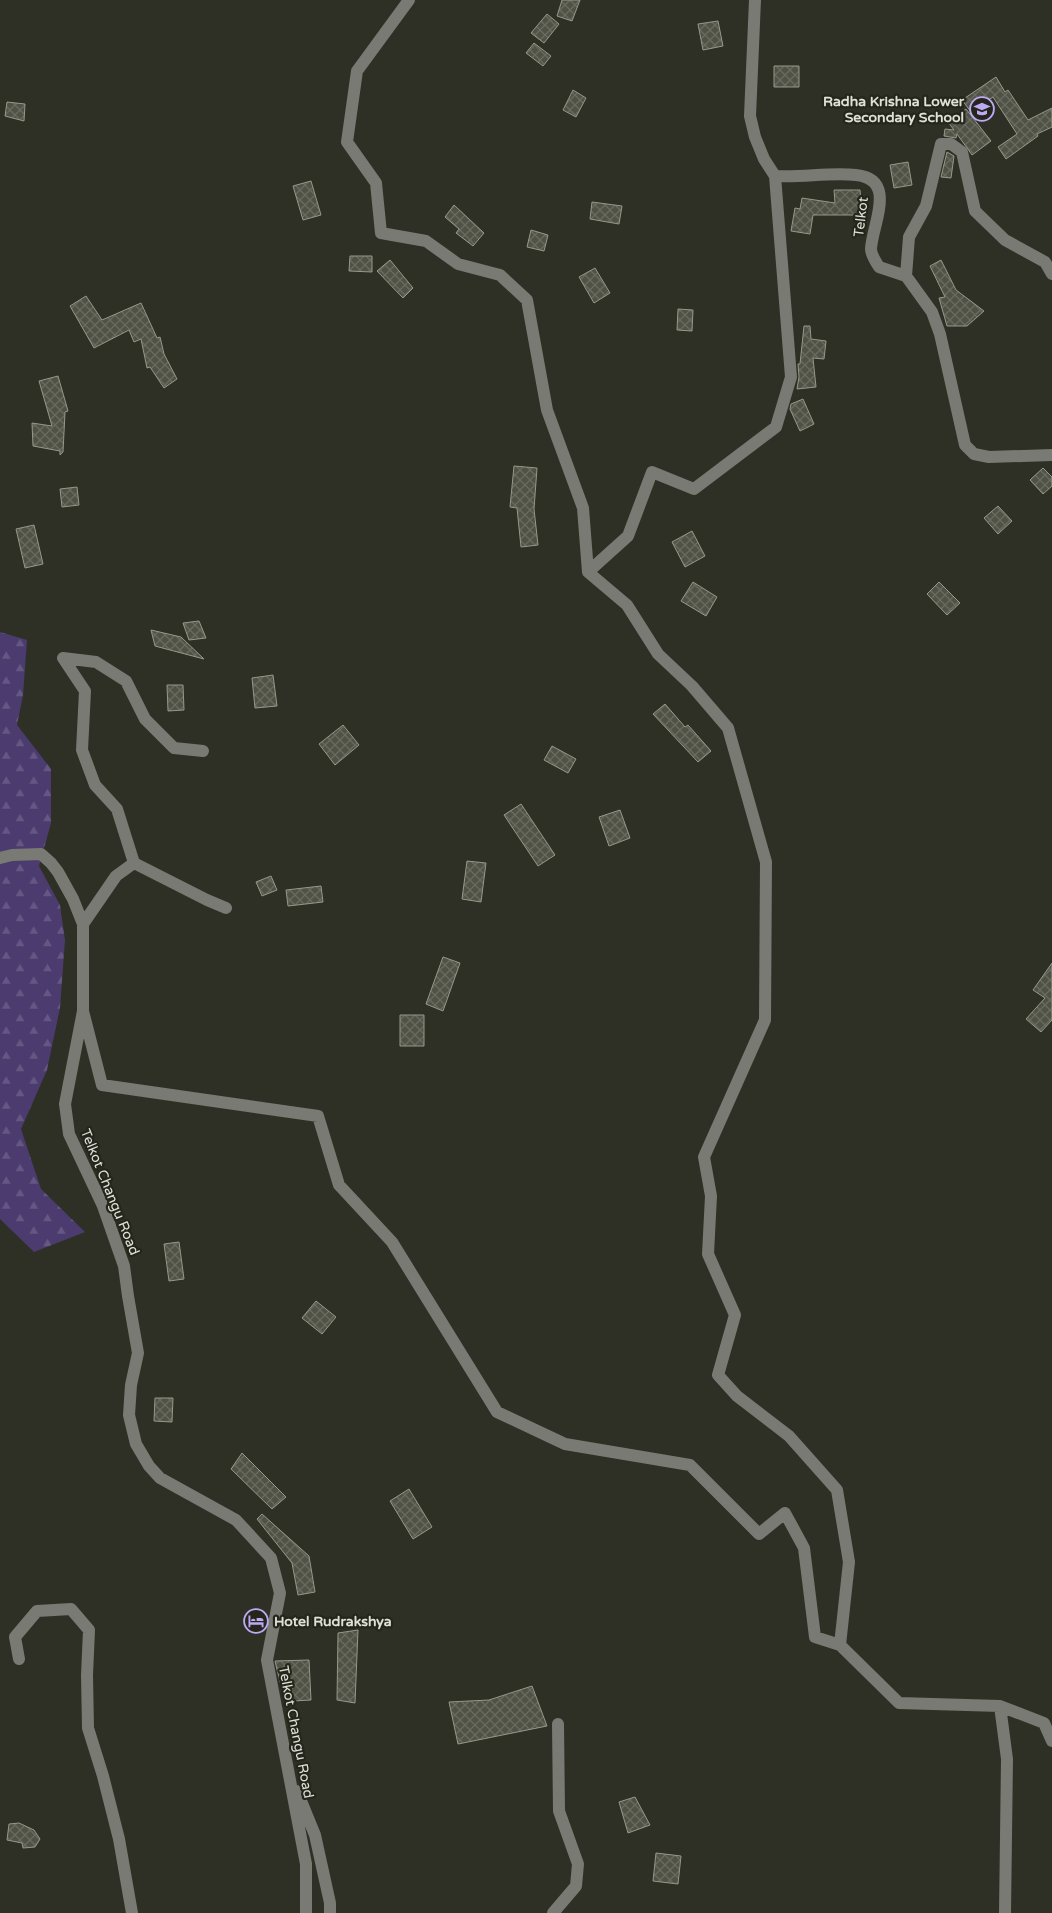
<svg xmlns="http://www.w3.org/2000/svg" width="1052" height="1913" viewBox="0 0 1052 1913" font-family="'Varela Round',sans-serif">
  <style>
    .forest { fill: url(#forest-firs) }
    .building { fill: url(#building-cross-hatch); stroke: #95988a }
    .lines { fill: none; stroke-linecap: round; stroke-linejoin: round }
    .minor { stroke: #797a74; stroke-width: 12 }
    .labels { text-anchor: middle; dominant-baseline: central; stroke-width: 4.5; stroke-linejoin: round; paint-order: stroke }
    .poi-label { font-size: 14px; font-weight: bold; fill: #dfe1d9; stroke: #24261b; text-anchor: end }
    .street-label { font-size: 14px; fill: #dfe1d9; stroke: #24261b }
  </style>
  <defs>
    <pattern id="forest-firs" width="22" height="20" patternUnits="userSpaceOnUse" patternTransform="scale(1.25)"><rect width="22" height="20" fill="#4b3b6f"/><path d="M5 1l3.5 6h-7zM16 11l3.5 6h-7z" fill="#645783"/></pattern>
    <pattern id="building-cross-hatch" width="8" height="8" patternUnits="userSpaceOnUse" patternTransform="scale(1.25)"><rect width="8" height="8" fill="#505246"/><path d="M0 0l8 8M0 8l8-8" fill="none" stroke="#696b60"/></pattern>
  </defs>
  <rect width="100%" height="100%" fill="#2e3025"/>
  <!-- forest -->
  <path class="forest" d="M0,632L27,640L23,695L17,725L51,769V823L39,866L60,905L65,940L60,1008L47,1070L21,1129L41,1189L85,1232L34,1252L0,1219Z"/>
  <!-- building -->
  <path class="building" d="M562,0H580L572,21L557,16Z
    M547,14L559,24L544,43L531,33Z
    M718,21L723,46L703,50L698,24Z
    M534,43L551,56L543,66L526,53Z
    M774,66H799V87H774Z
    M996,77L1005,92L1008,90L1028,120L1052,108V127L1037,134L1038,136L1006,159L998,147L1017,134L993,97L971,112L962,100Z
    M573,90L586,98L576,117L563,110Z
    M7,102L25,104L24,121L5,116Z
    M966,109L991,141L972,155L957,134L956,138L944,136L945,129L954,130L948,122Z
    M947,152L954,156L951,178L941,177Z
    M908,162L912,185L894,188L890,165Z
    M311,181L321,215L303,220L293,186Z
    M834,190H860L862,215H813L810,234L791,231L795,208L800,209L802,198L835,203Z
    M592,202L622,206L619,224L590,219Z
    M454,205L484,233L473,246L456,233L459,229L445,217Z
    M531,230L548,235L544,251L527,247Z
    M350,256H372V272L349,271Z
    M390,260L413,288L403,298L377,271Z
    M941,260L956,290L984,311L967,326H947L939,298L945,297L930,266Z
    M595,268L610,293L594,303L579,277Z
    M86,296L102,320L141,303L157,338L160,337L164,354L177,379L164,388L150,367L147,368L141,339L134,342L129,330L94,348L70,306Z
    M678,309L693,310L692,331L677,330Z
    M804,326H810L811,339L826,341L824,359L813,358L816,387L797,389L799,377L798,364H800Z
    M58,376L68,411L65,412L63,452L60,455V451L33,446L32,423L52,426L39,381Z
    M803,399L814,424L800,431L790,409L791,404Z
    M514,466L537,468L534,509L538,545L521,547L517,508L510,507Z
    M1043,468L1052,477V486L1043,494L1030,480Z
    M77,487L79,505L62,507L60,489Z
    M998,506L1012,521L998,534L984,518Z
    M34,525L43,564L25,568L16,529Z
    M692,531L705,556L685,567L672,542Z
    M693,582L717,597L706,616L681,601Z
    M939,582L960,603L947,615L927,594Z
    M199,621L206,638L189,640L183,623Z
    M151,630L181,637L204,659L155,646Z
    M273,675L277,706L255,708L252,678Z
    M167,685H183L184,710L168,711Z
    M665,704L685,727L688,725L711,751L698,762L653,714Z
    M343,725L359,745L335,765L319,744Z
    M552,746L576,759L568,773L544,760Z
    M521,804L555,855L538,866L504,815Z
    M620,810L630,838L609,846L599,817Z
    M467,861L486,863L481,902L462,899Z
    M271,876L277,890L262,896L256,882Z
    M321,886L323,902L288,906L286,890Z
    M443,957L460,963L443,1011L426,1004Z
    M1052,963V1020L1041,1032L1026,1019L1045,998L1033,990Z
    M400,1015H424V1046H400Z
    M179,1242L184,1279L169,1281L164,1244Z
    M316,1301L336,1317L322,1334L302,1318Z
    M155,1398H173L172,1422L154,1421Z
    M242,1453L286,1497L272,1509L231,1469Z
    M409,1489L432,1527L413,1539L390,1501Z
    M262,1514L309,1556L315,1592L298,1595L292,1563L257,1519Z
    M358,1630L355,1703L337,1700L338,1633Z
    M309,1660L311,1700L293,1701L292,1682H280L275,1661Z
    M532,1686L547,1726L458,1744L449,1702L489,1700Z
    M635,1797L650,1825L628,1833L619,1802Z
    M19,1823L34,1830L40,1839L35,1847L23,1848L22,1843L7,1840L9,1824Z
    M656,1853L681,1856L678,1884L653,1881Z"/>
  <g class="lines">
    <!-- minor -->
    <path class="minor" d="M409,0L357,71L347,142L376,183L381,233L426,241L458,264L500,275L527,300L547,410L583,508L588,572
      M755,0L750,116L755,137L764,159L775,176C802,178 829,172 856,175C898,179 872,225 871,249C871,255 876,262 879,267L906,276L932,312L940,334L965,445L974,454L989,457L1052,455
      M775,176L791,377L776,427L694,489L652,472L628,536L588,572L627,605L658,654L692,686L728,728L766,862L765,1020L704,1157L711,1196L708,1254L735,1315L718,1375L737,1396L789,1436L837,1490L849,1562L840,1645
      M906,276L909,237L926,206L941,144H951L962,152L975,211L1005,240L1045,262L1052,274
      M0,858L12,855L41,854L51,863L58,872L73,899L83,924V1011L65,1104L69,1134L103,1206L124,1266L128,1296L138,1353L131,1385L129,1415L136,1444L149,1466L160,1478L236,1520L271,1558L280,1593L267,1660L306,1864V1913
      M134,863L207,900L226,908
      M83,924L116,876L134,863L117,809L95,785L82,750L85,691L63,658L96,662L126,681L145,719L174,748L203,751
      M83,1011L102,1085L318,1116L339,1185L392,1242L497,1412L565,1444L690,1465L759,1534L785,1513L804,1548L815,1637L840,1645L899,1703L1000,1706L1044,1723L1052,1741
      M19,1659L15,1637L37,1611L71,1609L89,1630L87,1675L88,1728L103,1776L119,1839L132,1913
      M1000,1706L1007,1759L1005,1913
      M297,1791L315,1835L330,1903V1913
      M553,1913L576,1886L578,1864L559,1811L558,1724"/>
  </g>
  <!-- icons -->
  <defs>
    <g id="school-ring" transform="scale(1.25)"><circle r="9.5" fill="#24261b" stroke="#bea9f4" stroke-width="1.5"/><path d="M0-5L7-2L0 1L-7-2ZM-4 1L0 2.5L4 1V4Q0 6-4 4Z" fill="#bea9f4"/></g>
    <g id="hotel-ring" transform="scale(1.25)"><circle r="9.5" fill="#24261b" stroke="#bea9f4" stroke-width="1.5"/><path d="M-6-4.5h1.5V1H6V5H4.5V3h-9V5H-6ZM-4 0a1.8 1.8 0 1 1 3.6 0ZM.5 0V-2.5h3Q6-2.5 6 0Z" fill="#bea9f4"/></g>
  </defs>
  <g fill-rule="evenodd">
    <use href="#school-ring" x="982" y="109"/>
    <use href="#hotel-ring" x="256" y="1621"/>
  </g>
  <g class="labels">
    <!-- poi labels -->
    <g class="poi-label">
      <text x="964" y="101">Radha Krishna Lower<tspan x="964" dy="16">Secondary School</tspan></text>
      <text x="274" y="1621" text-anchor="start">Hotel Rudrakshya</text>
    </g>
    <!-- street labels -->
    <g class="street-label">
      <text transform="translate(861 217) rotate(-83)">Telkot</text>
      <text transform="translate(110 1192) rotate(68)">Telkot Changu Road</text>
      <text transform="translate(296 1732) rotate(79)">Telkot Changu Road</text>
    </g>
  </g>
</svg>
